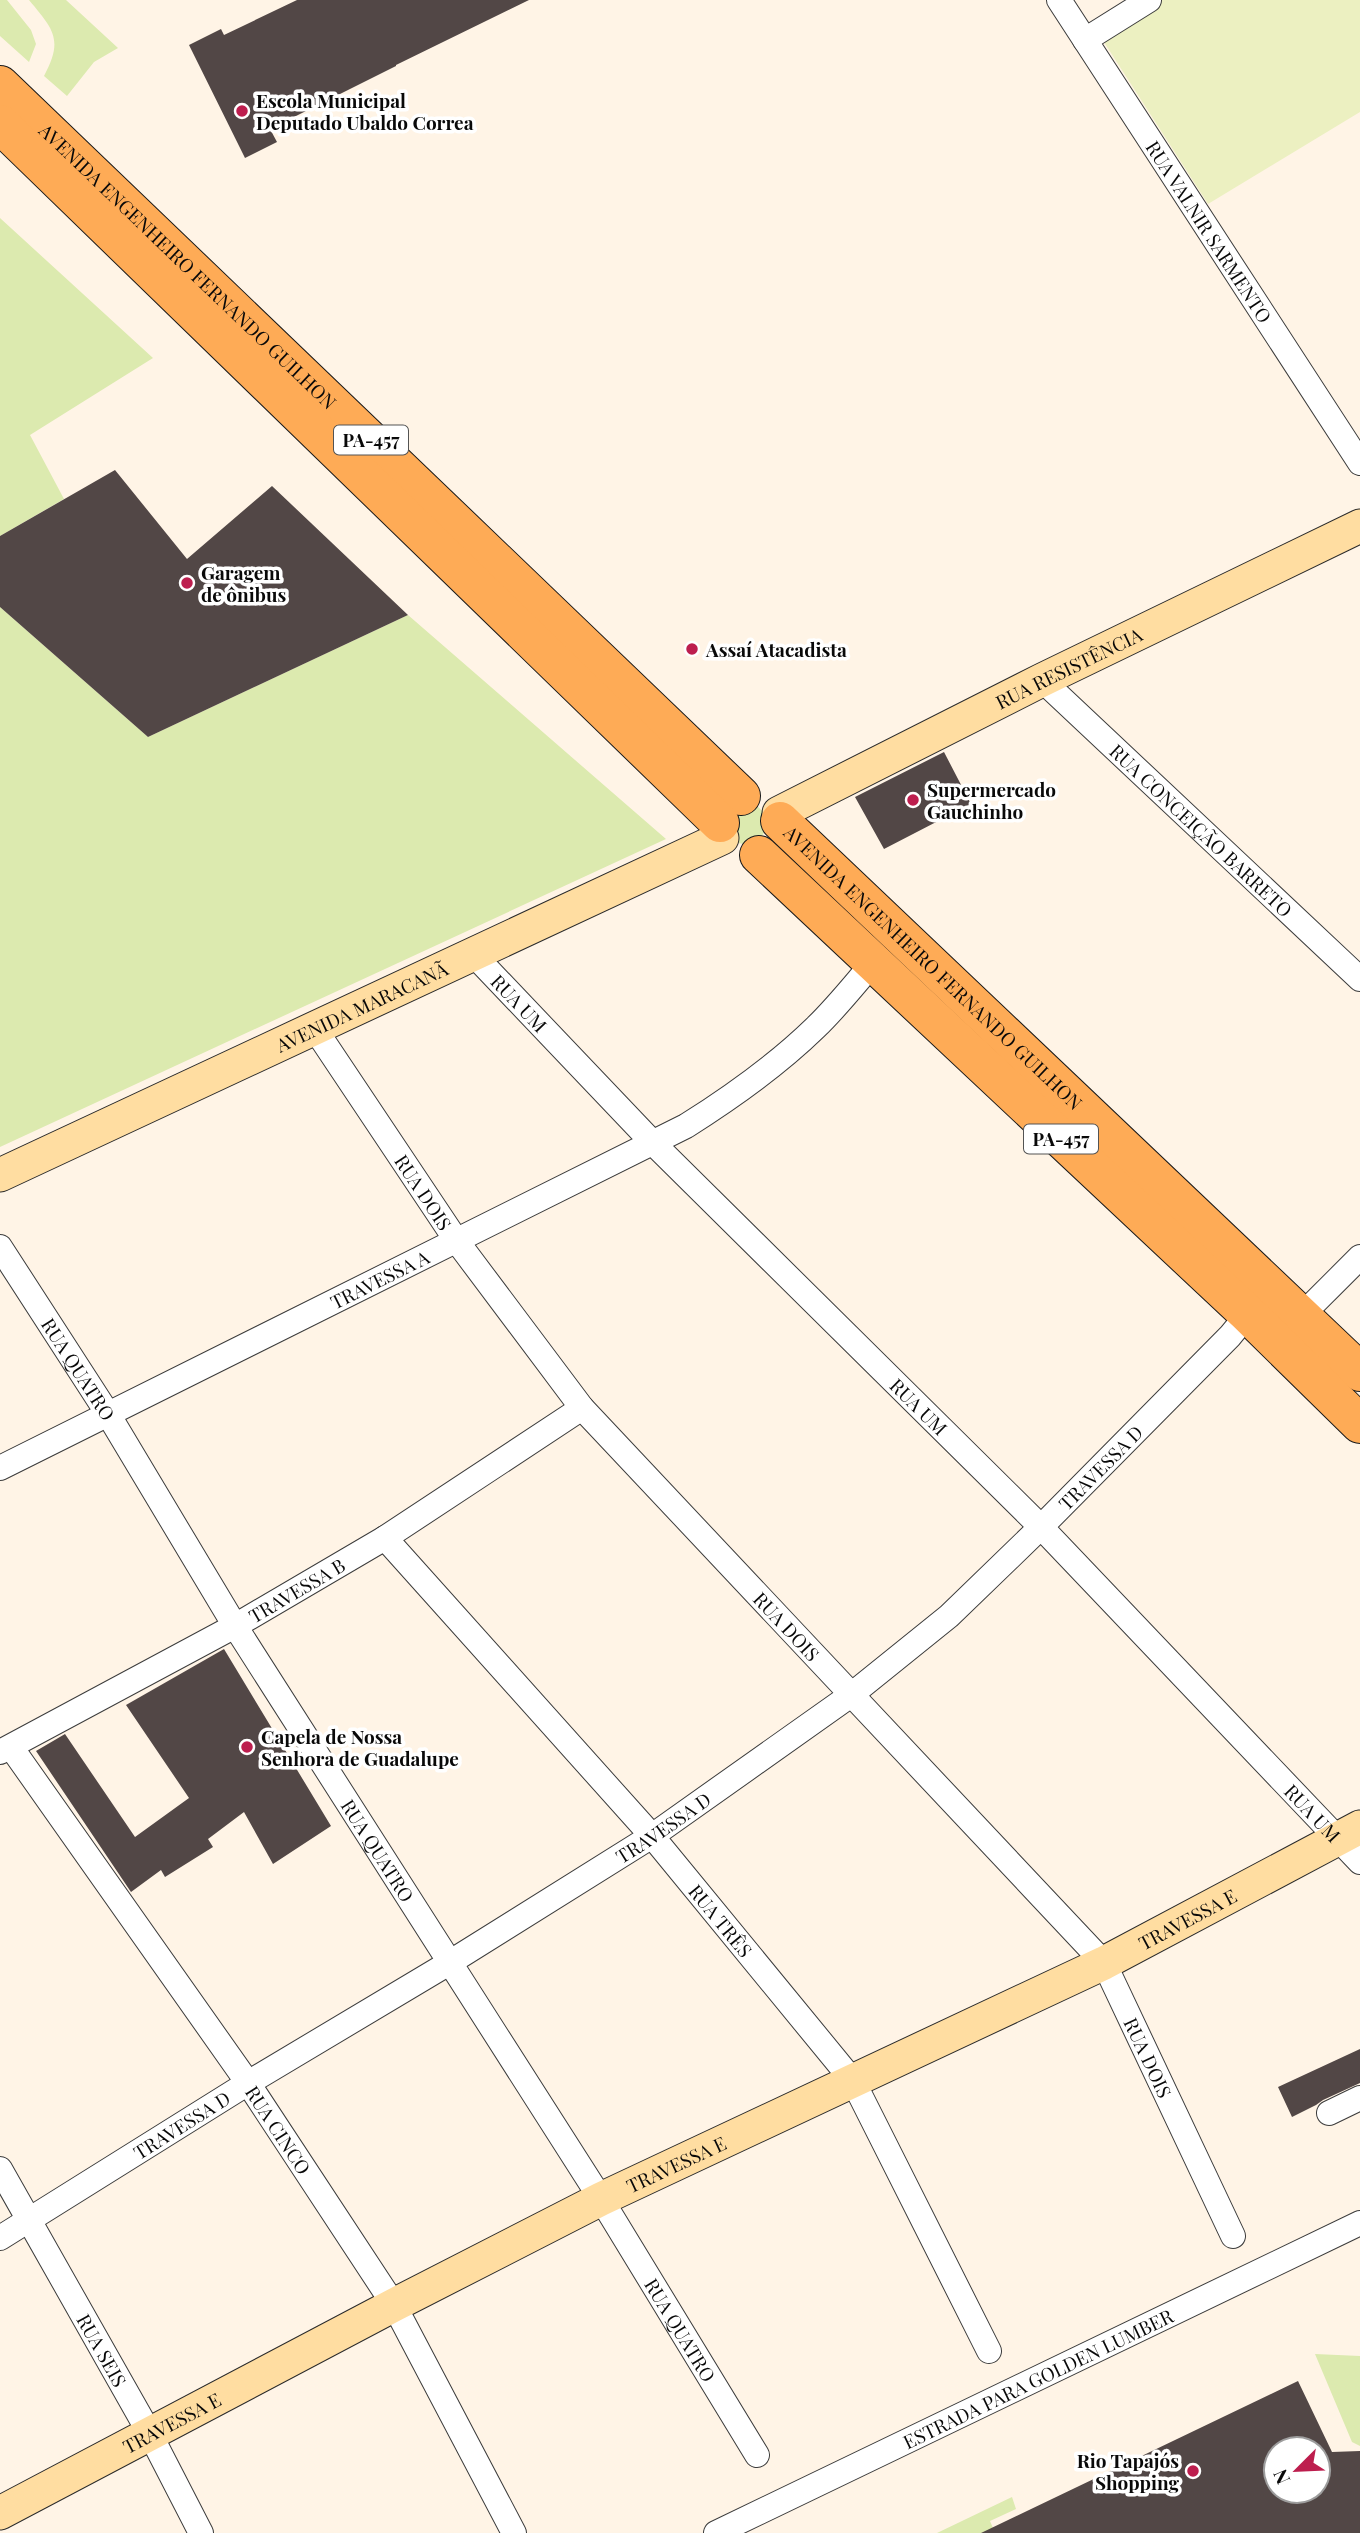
<svg xmlns="http://www.w3.org/2000/svg" width="1360" height="2533" viewBox="0 0 1360 2533" font-family="'Playfair Display',serif">
  <style>
    .green { fill: #dceaaf }
    .pitch { fill: #ecf0c1 }
    .building { fill: #524746; fill-rule: evenodd }
    .lines { fill: none; stroke-linecap: round; stroke-linejoin: round }
    .street-casing { stroke: #3c3c3c; stroke-width: 26 }
    .secondary-casing { stroke: #2b2b2b; stroke-width: 35 }
    .primary-casing { stroke: #1a1a1a; stroke-width: 40 }
    .street { stroke: #fff; stroke-width: 24 }
    .secondary { stroke: #ffdda1; stroke-width: 33 }
    .primary { stroke: #feab56; stroke-width: 38 }
    .poi-dot { fill: #bd1e4e; stroke: #fff; stroke-width: 2.5 }
    .labels { text-anchor: middle; dominant-baseline: central; stroke-width: 7; stroke-linejoin: round; paint-order: stroke }
    .shield { fill: #fff; stroke: #535353; stroke-width: 2 }
    .shield-label { font-size: 18px; font-weight: bold; fill: #090909 }
    .poi-label { font-size: 19px; font-weight: bold; fill: #090909; stroke: #fff; text-anchor: start }
    .street-label { font-size: 19px; fill: #090909; stroke: #fff }
  </style>
  <rect width="100%" height="100%" fill="#fff4e6"/>
  <!-- green -->
  <path class="green" d="M0,0H7L31,30L36,44L29,62L0,36Z
    M29,0H66L118,48L94,62L67,96L44,76C64,39 53,29 29,0Z
    M0,218L153,358L30,435L64,499L0,536Z
    M0,607L148,737L408,615L666,839L0,1147Z
    M754,804C780,820 761,854 733,841L726,816Z
    M1315,2354L1360,2356V2446L1352,2442Z
    M1012,2497L1016,2509L990,2521L995,2533H937Z"/>
  <!-- pitch -->
  <path class="pitch" d="M1157,0H1360V112L1208,204L1100,36Z"/>
  <!-- building -->
  <path class="building" d="M297,0H529L396,65V66L270,129L277,142L245,158L189,45L221,29L224,35Z
    M115,470L187,559L272,486L408,615L148,737L0,607V536Z
    M944,752L971,804L884,849L855,797Z
    M224,1649L331,1826L273,1864L244,1812L208,1839L213,1847L165,1877L161,1870L131,1892L36,1751L65,1734L135,1837L189,1798L126,1705Z
    M1360,2049V2083L1323,2100L1316,2105L1292,2117L1278,2087Z
    M1298,2381L1332,2452L1360,2451V2533H981ZM1276,2449H1318V2491H1276Z"/>
  <g class="lines">
    <!-- street casing -->
    <g class="street-casing">
      <g id="street">
        <path id="s1" d="M1059,0L1360,463"/>
        <path d="M1085,40L1149,0"/>
        <path id="s2" d="M1042,680L1360,979"/>
        <path id="s3" d="M474,955L653,1143L1041,1527L1360,1862"/>
        <path id="s4" d="M315,1029L456,1240L582,1408L1104,1963L1233,2236"/>
        <path id="s5" d="M0,1247L108,1414L235,1626L601,2199L757,2455"/>
        <path d="M1301,1316L1360,1257"/>
        <path id="s6" d="M0,1468L686,1126C732,1097 776,1066 815,1028C836,1008 854,985 873,963"/>
        <path id="s7" d="M385,1538L652,1836L853,2081L989,2351"/>
        <path id="s8" d="M11,1747L248,2083L394,2305L514,2533"/>
        <path id="s9" d="M0,1752L235,1626L385,1538L582,1408"/>
        <path d="M1329,2113L1360,2098"/>
        <path id="s10" d="M0,2169L150,2434L201,2533"/>
        <path id="s11" d="M0,2238L248,2083L449,1963L652,1836L851,1695L949,1616L1041,1527L1230,1336L1248,1314"/>
        <path id="s12" d="M716,2533L1360,2223"/>
      </g>
    </g>
    <!-- secondary casing -->
    <g class="secondary-casing">
      <g id="secondary">
        <path id="s13" d="M779,813L1042,680L1360,526"/>
        <path id="s14" d="M0,1175L722,838"/>
        <path id="s15" d="M0,2513L394,2305L601,2199L1104,1963L1360,1827"/>
      </g>
    </g>
    <!-- primary casing -->
    <g class="primary-casing">
      <g id="primary">
        <path id="s16" d="M0,85L741,796"/>
        <path d="M0,124L720,823"/>
        <path id="s17" d="M780,821L1360,1372"/>
        <path d="M759,855L1248,1314L1360,1424"/>
      </g>
    </g>
    <!-- street -->
    <use href="#street" class="street"/>
    <!-- secondary -->
    <use href="#secondary" class="secondary"/>
    <!-- primary -->
    <use href="#primary" class="primary"/>
  </g>
  <!-- markers -->
  <g class="poi-dot">
    <circle cx="242" cy="111" r="7"/>
    <circle cx="187" cy="583" r="7"/>
    <circle cx="692" cy="649" r="7"/>
    <circle cx="913" cy="800" r="7"/>
    <circle cx="247" cy="1747" r="7"/>
    <circle cx="1193" cy="2471" r="7"/>
  </g>
  <g class="labels">
    <!-- shield labels -->
    <g class="shield">
      <rect x="334" y="425.5" width="74" height="29" rx="5"/>
      <rect x="1024" y="1124.5" width="74" height="29" rx="5"/>
    </g>
    <g class="shield-label">
      <text x="371" y="440">PA-457</text>
      <text x="1061" y="1139">PA-457</text>
    </g>
    <!-- poi labels -->
    <g class="poi-label">
      <text x="256" y="100">Escola Municipal<tspan x="256" dy="22">Deputado Ubaldo Correa</tspan></text>
      <text x="201" y="572">Garagem<tspan x="201" dy="22">de ônibus</tspan></text>
      <text x="706" y="649">Assaí Atacadista</text>
      <text x="927" y="789">Supermercado<tspan x="927" dy="22">Gauchinho</tspan></text>
      <text x="261" y="1736">Capela de Nossa<tspan x="261" dy="22">Senhora de Guadalupe</tspan></text>
      <text x="1179" y="2460" text-anchor="end">Rio Tapajós<tspan x="1179" dy="22">Shopping</tspan></text>
    </g>
    <!-- street labels -->
    <g class="street-label">
      <text stroke="none"><textPath href="#s1" startOffset="276">RUA VALNIR SARMENTO</textPath></text>
      <text stroke="none"><textPath href="#s16" startOffset="261">AVENIDA ENGENHEIRO FERNANDO GUILHON</textPath></text>
      <text stroke="none"><textPath href="#s13" startOffset="324">RUA RESISTÊNCIA</textPath></text>
      <text stroke="none"><textPath href="#s2" startOffset="219">RUA CONCEIÇÃO BARRETO</textPath></text>
      <text stroke="none"><textPath href="#s17" startOffset="212">AVENIDA ENGENHEIRO FERNANDO GUILHON</textPath></text>
      <text stroke="none"><textPath href="#s3" startOffset="66">RUA UM</textPath></text>
      <text stroke="none"><textPath href="#s14" startOffset="399">AVENIDA MARACANÃ</textPath></text>
      <text stroke="none"><textPath href="#s4" startOffset="196">RUA DOIS</textPath></text>
      <text stroke="none"><textPath href="#s6" startOffset="424">TRAVESSA A</textPath></text>
      <text stroke="none"><textPath href="#s5" startOffset="145">RUA QUATRO</textPath></text>
      <text stroke="none"><textPath href="#s3" startOffset="634">RUA UM</textPath></text>
      <text stroke="none"><textPath href="#s11" startOffset="1348">TRAVESSA D</textPath></text>
      <text stroke="none"><textPath href="#s9" startOffset="338">TRAVESSA B</textPath></text>
      <text stroke="none"><textPath href="#s4" startOffset="763">RUA DOIS</textPath></text>
      <text stroke="none"><textPath href="#s3" startOffset="1200">RUA UM</textPath></text>
      <text stroke="none"><textPath href="#s11" startOffset="780">TRAVESSA D</textPath></text>
      <text stroke="none"><textPath href="#s5" startOffset="712">RUA QUATRO</textPath></text>
      <text stroke="none"><textPath href="#s15" startOffset="1328">TRAVESSA E</textPath></text>
      <text stroke="none"><textPath href="#s7" startOffset="509">RUA TRÊS</textPath></text>
      <text stroke="none"><textPath href="#s4" startOffset="1330">RUA DOIS</textPath></text>
      <text stroke="none"><textPath href="#s11" startOffset="214">TRAVESSA D</textPath></text>
      <text stroke="none"><textPath href="#s8" startOffset="467">RUA CINCO</textPath></text>
      <text stroke="none"><textPath href="#s15" startOffset="761">TRAVESSA E</textPath></text>
      <text stroke="none"><textPath href="#s5" startOffset="1279">RUA QUATRO</textPath></text>
      <text stroke="none"><textPath href="#s10" startOffset="208">RUA SEIS</textPath></text>
      <text stroke="none"><textPath href="#s12" startOffset="357">ESTRADA PARA GOLDEN LUMBER</textPath></text>
      <text stroke="none"><textPath href="#s15" startOffset="194">TRAVESSA E</textPath></text>
    </g>
  </g>
  <!-- north arrow -->
  <g transform="translate(1297 2470) rotate(246)"><circle r="33" fill="#ffffff" stroke="#9d9d9d" stroke-width="2"/>
  <path d="M0-5L12 26L0 18L-12 26Z" fill="#bd1e4e"/>
  <text y="-10" font-size="19" font-weight="bold" text-anchor="middle" fill="#090909">N</text>
  </g>
</svg>
